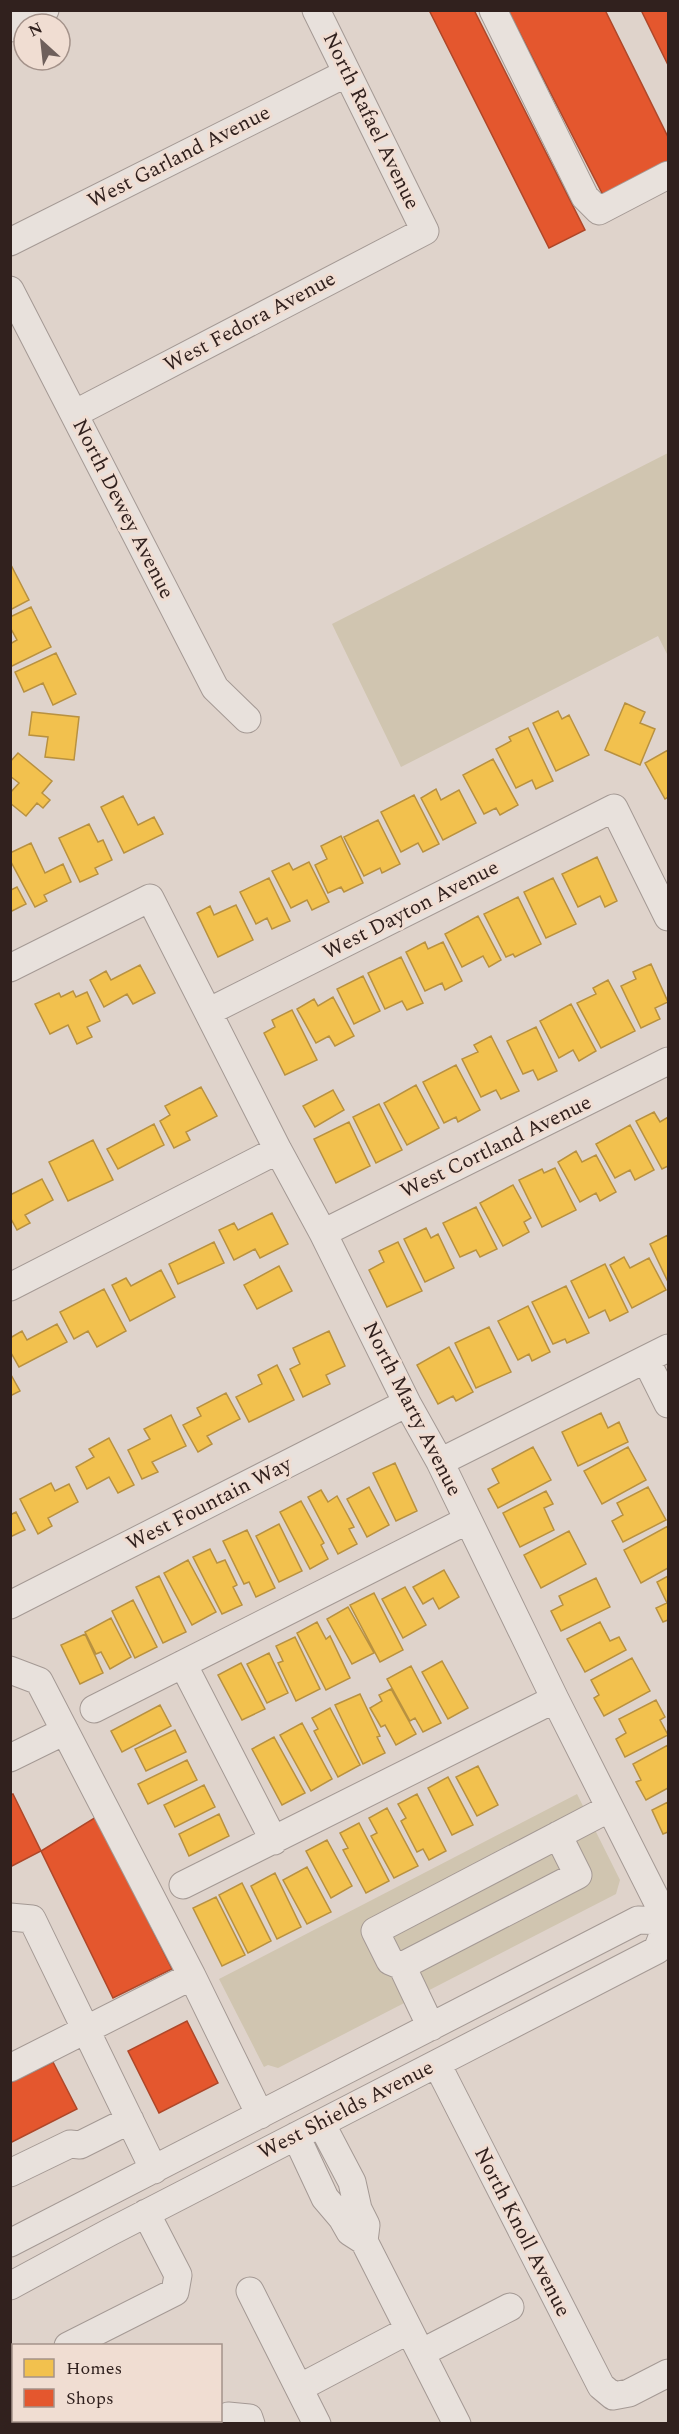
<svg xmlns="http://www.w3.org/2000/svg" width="679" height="2434" viewBox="0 0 679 2434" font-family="Spectral,serif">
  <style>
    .green { fill: #d0c5b0 }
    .homes { fill: #f2c14e; stroke: #b89140; stroke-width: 1.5 }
    .shops { fill: #e4572e; stroke: #ae4729; stroke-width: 1.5 }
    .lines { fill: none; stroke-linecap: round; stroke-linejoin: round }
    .minor-casing { stroke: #a49994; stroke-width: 29 }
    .minor { stroke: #e8e1dc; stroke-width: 27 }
    .labels { text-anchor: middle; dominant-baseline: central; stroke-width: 6; stroke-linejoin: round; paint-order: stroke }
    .street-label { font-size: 21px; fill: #31211e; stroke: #f0ddd2 }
  </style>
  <rect width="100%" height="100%" fill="#dfd3cb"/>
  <!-- green -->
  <path class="green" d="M668,453V656L658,636L401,767L332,624Z
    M577,1794L620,1880L616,1894L278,2068L268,2065L264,2067L219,1979Z"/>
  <!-- homes -->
  <path class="homes" d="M10,563L29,600L10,610Z
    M31,607L51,647L10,667V644L17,640L10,627V617Z
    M56,653L76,694L53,705L43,683L24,692L15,672Z
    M625,703L645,712L640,723L655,729L640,765L605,750Z
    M558,711L562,719L569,715L589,755L556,771L533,723Z
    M32,712L79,717L74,760L45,757L48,737L29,735Z
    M528,728L553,781L536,789L532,780L516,788L496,749L511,741L509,737Z
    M668,750V797L665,799L645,763Z
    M18,753L52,781L42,793L50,800L43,808L37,803L26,816L10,803V793L19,783L10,776V762Z
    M493,759L518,805L500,815L496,808L484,814L463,775Z
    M436,789L441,800L459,790L476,823L443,840L421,798Z
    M414,795L439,844L423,852L418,843L401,852L381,812Z
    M123,796L138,825L154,817L163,834L124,853L101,807Z
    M378,820L400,864L382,873L380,868L364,876L344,837Z
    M89,824L98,842L103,840L112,860L95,868L98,874L80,882L59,838Z
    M341,836L363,883L344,892L341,887L328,893L315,865L327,859L321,846Z
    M31,843L45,873L63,864L71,882L44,895L47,901L35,907L10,860V853Z
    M597,857L617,901L605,907L600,896L578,907L562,874Z
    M309,862L329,902L312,910L307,900L291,908L272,871L289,863L293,870Z
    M269,878L290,921L272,929L267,918L256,924L240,892Z
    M553,878L576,924L546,938L524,892Z
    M17,887L26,904L10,912V888L11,890Z
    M518,897L541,944L515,957L513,954L506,957L484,914Z
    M236,905L253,940L218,957L197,913L210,906L214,915Z
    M478,916L501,960L489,967L483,956L462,967L445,934Z
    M425,942L428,949L443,942L462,981L445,990L442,983L425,991L406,952Z
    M401,957L423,1003L407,1010L402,1001L385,1009L368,973Z
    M651,964L668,1002L655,1008L660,1019L641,1028L621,986L636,979L633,972Z
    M140,965L155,993L133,1004L127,994L104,1007L90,980L106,971L111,980Z
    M363,976L380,1011L354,1024L337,989Z
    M608,980L635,1031L601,1048L577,1003L596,994L593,988Z
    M73,991L76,997L87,992L100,1021L87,1027L92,1037L77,1044L68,1025L50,1034L35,1004L59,993L61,997Z
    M333,997L354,1036L335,1046L329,1036L316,1043L297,1009L314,999L318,1006Z
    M571,1004L596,1051L579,1061L573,1050L559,1058L540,1021Z
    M292,1010L317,1060L285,1075L264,1033L275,1027L272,1020Z
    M536,1027L557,1071L538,1080L533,1070L523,1074L507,1041Z
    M491,1036L519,1091L501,1099L496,1090L481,1097L462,1059L478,1052L474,1045Z
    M456,1065L480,1110L458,1122L456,1117L444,1123L423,1082Z
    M416,1085L439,1128L407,1145L384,1103Z
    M201,1087L217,1116L186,1132L190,1140L174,1148L160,1121L170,1115L165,1106Z
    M333,1090L344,1110L315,1127L303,1106Z
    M379,1104L402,1150L376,1163L353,1117Z
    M654,1112L660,1122L668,1117V1166L662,1169L636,1121Z
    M349,1122L370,1166L336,1183L314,1139Z
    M154,1124L164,1145L118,1169L107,1149Z
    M630,1125L654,1170L635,1180L630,1170L615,1178L596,1144Z
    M93,1140L113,1180L68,1201L49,1162Z
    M576,1151L582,1162L596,1155L616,1192L600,1201L596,1193L580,1202L558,1162Z
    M555,1168L576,1210L542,1227L519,1180L542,1169L544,1173Z
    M42,1179L53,1200L25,1215L30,1223L17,1230L10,1217V1195Z
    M513,1185L531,1218L524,1222L529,1232L503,1246L480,1203Z
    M476,1207L497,1249L480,1257L476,1250L460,1257L443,1223Z
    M272,1213L288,1244L260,1258L255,1249L234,1260L219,1230L234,1223L238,1230Z
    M426,1228L431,1238L438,1234L454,1268L425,1282L404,1239Z
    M668,1235V1282L650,1244Z
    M214,1242L224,1263L178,1284L169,1264Z
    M398,1242L422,1291L387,1307L369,1270L384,1262L379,1251Z
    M624,1257L630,1268L649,1258L666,1290L632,1308L610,1265Z
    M605,1264L628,1312L610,1321L605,1310L589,1318L571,1281Z
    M279,1266L292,1291L257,1309L244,1285Z
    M161,1270L175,1297L130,1321L112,1285L126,1278L131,1286Z
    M566,1286L589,1333L567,1343L565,1339L553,1344L532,1302Z
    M104,1289L126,1331L97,1347L88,1331L74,1339L60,1312Z
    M528,1306L550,1352L532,1361L529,1354L518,1360L498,1321Z
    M57,1324L67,1342L19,1367L10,1351V1338L22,1331L27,1340Z
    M489,1327L511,1372L476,1388L455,1343Z
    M329,1331L345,1366L326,1375L330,1384L303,1397L290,1369L300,1364L293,1348Z
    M449,1347L473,1392L456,1401L453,1396L438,1404L417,1365Z
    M277,1365L294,1400L249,1422L236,1397L262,1384L258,1375Z
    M10,1373L20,1391L10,1396Z
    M226,1393L240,1419L207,1436L212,1444L198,1452L183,1425L201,1416L197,1408Z
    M601,1413L608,1428L619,1422L628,1442L578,1466L562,1432Z
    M171,1415L186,1446L152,1462L158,1472L142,1479L128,1450L150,1439L144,1429Z
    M109,1438L134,1485L118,1493L109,1477L87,1489L76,1467L94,1457L89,1449Z
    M533,1447L551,1480L498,1508L488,1489L499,1483L492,1469Z
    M628,1447L646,1480L602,1504L584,1471Z
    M395,1463L417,1511L396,1521L373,1473Z
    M51,1483L55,1491L69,1484L78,1502L48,1518L52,1526L38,1534L20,1499Z
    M369,1487L389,1525L367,1537L347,1499Z
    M648,1487L666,1520L623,1542L612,1521L623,1515L617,1503Z
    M321,1490L328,1502L337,1496L354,1527L349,1529L357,1544L338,1554L308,1497Z
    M546,1491L553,1504L544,1508L554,1530L520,1547L503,1513Z
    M301,1501L324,1543L321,1545L328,1559L310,1569L280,1512Z
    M16,1512L25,1530L10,1537V1515Z
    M279,1524L302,1571L279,1582L256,1536Z
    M668,1526V1568L641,1583L624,1550Z
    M247,1530L275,1588L256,1597L249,1582L244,1584L223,1541Z
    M569,1531L586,1564L541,1588L524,1555Z
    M210,1549L217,1563L225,1560L237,1585L233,1587L242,1605L222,1614L193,1557Z
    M188,1560L216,1612L192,1625L164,1573Z
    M444,1570L459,1597L439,1609L433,1598L423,1604L413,1587Z
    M159,1576L186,1632L163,1643L136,1587Z
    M668,1576V1620L663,1622L656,1608L667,1603L657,1582Z
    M596,1578L610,1607L561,1631L551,1611L563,1605L559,1596Z
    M405,1587L426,1625L403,1638L382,1599Z
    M374,1593L403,1650L380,1662L350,1605Z
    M133,1600L157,1647L135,1658L112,1611Z
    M348,1607L374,1653L352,1664L327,1619Z
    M111,1618L131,1657L110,1669L101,1652L96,1654L85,1632Z
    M317,1622L326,1639L330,1636L350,1678L326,1690L297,1633Z
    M600,1622L610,1641L619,1637L626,1650L585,1672L567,1639Z
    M85,1634L103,1673L80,1684L61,1645Z
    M295,1637L320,1689L296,1701L278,1663L283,1661L276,1646Z
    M269,1653L288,1693L267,1703L247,1664Z
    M632,1658L650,1691L604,1716L594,1698L599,1695L591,1680Z
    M442,1661L468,1708L448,1719L422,1672Z
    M241,1663L265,1709L242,1720L218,1675Z
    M411,1666L441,1723L423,1732L415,1718L410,1721L387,1679Z
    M391,1689L416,1734L396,1745L385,1725L381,1727L370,1708L382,1701L379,1695Z
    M360,1694L380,1736L377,1737L385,1753L363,1764L335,1705Z
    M656,1700L665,1717L660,1720L668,1735L625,1757L616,1739L626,1733L619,1719Z
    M160,1705L171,1726L122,1752L111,1731Z
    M330,1708L360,1765L338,1777L314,1731L318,1729L312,1718Z
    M302,1723L332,1779L311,1791L280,1735Z
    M175,1730L186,1752L146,1771L135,1749Z
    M274,1737L305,1793L282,1805L252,1749Z
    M668,1745V1788L646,1800L636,1782L641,1780L633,1764Z
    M187,1760L197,1780L148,1804L138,1784Z
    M478,1766L498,1805L477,1816L456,1777Z
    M448,1777L473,1825L452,1835L428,1788Z
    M204,1785L215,1807L175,1827L164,1805Z
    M417,1794L446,1851L429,1860L423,1849L417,1852L401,1821L406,1818L398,1804Z
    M668,1802V1832L663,1834L652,1810Z
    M387,1808L418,1866L394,1878L371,1836L377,1833L369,1818Z
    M219,1814L229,1836L189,1856L179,1834Z
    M359,1823L389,1881L366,1893L343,1850L348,1848L340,1833Z
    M327,1840L352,1886L331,1898L306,1851Z
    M307,1867L331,1912L307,1924L283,1880Z
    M275,1873L301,1927L277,1939L251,1886Z
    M242,1883L271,1941L248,1953L219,1895Z
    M216,1897L245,1955L222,1966L193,1908Z"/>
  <!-- shops -->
  <path class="shops" d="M429,10H474L585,230L549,248Z
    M508,10H605L668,137V161L603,195Z
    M641,10H668V65Z
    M13,1794L41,1851L10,1867V1795Z
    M96,1817L172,1969L113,1998L41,1851Z
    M187,2021L218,2083L159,2113L128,2051Z
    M53,2062L77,2109L10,2143V2083Z"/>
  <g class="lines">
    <!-- minor casing -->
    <g class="minor-casing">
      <path id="minor" d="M493,10L585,197L599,211L668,175
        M10,28L45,10
        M10,242L347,73
        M10,290L215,688L247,719
        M74,414L425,231L316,10
        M10,968L150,898L278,1150L323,1233L407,1403L440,1462L555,1699L668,1923
        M208,1012L614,808L668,917
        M323,1233L668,1061
        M10,1287L278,1150
        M646,1360L668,1404
        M440,1462L668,1348
        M10,1605L407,1403
        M183,1664L274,1841
        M10,1670L39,1681L192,1976L260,2115
        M94,1709L468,1520
        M10,1758L65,1731
        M183,1885L555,1699
        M10,1917L32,1919L154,2170
        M402,1966L390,1961L375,1931L610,1808
        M431,2027L402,1966L578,1875L558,1835
        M437,2064L601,2386L613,2396L629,2393L668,2373
        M10,2068L192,1976
        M296,2136L325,2198L342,2218L350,2232L364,2241L366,2225L358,2209L352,2182L321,2123
        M10,2173L70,2144L80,2145L130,2120
        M364,2241L457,2424
        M10,2243L638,1920L668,1921
        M10,2286L110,2232L657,1950L668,1922
        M250,2291L317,2424
        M68,2346L175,2292L178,2275L146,2213
        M421,2353L510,2307
        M10,2359L14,2365
        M299,2388L409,2330
        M54,2420L55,2424
        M108,2420L109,2424
        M220,2420L228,2416L249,2418L251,2424"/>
    </g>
    <!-- minor -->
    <use href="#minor" class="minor"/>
  </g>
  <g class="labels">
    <!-- street labels -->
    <g class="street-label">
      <text transform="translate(371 121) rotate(64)">North Rafael Avenue</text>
      <text transform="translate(179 157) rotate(-27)">West Garland Avenue</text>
      <text transform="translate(250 322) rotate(-28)">West Fedora Avenue</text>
      <text transform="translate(123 509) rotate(63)">North Dewey Avenue</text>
      <text transform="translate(411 910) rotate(-27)">West Dayton Avenue</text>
      <text transform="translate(496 1147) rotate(-26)">West Cortland Avenue</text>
      <text transform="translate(412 1409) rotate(63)">North Marty Avenue</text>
      <text transform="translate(209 1504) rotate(-27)">West Fountain Way</text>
      <text transform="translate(346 2110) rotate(-27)">West Shields Avenue</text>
      <text transform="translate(522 2232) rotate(63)">North Knoll Avenue</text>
    </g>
  </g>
  <!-- border -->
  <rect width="679" height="2434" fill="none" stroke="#31211e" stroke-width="24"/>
  <!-- legend -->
  <rect x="12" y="2344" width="210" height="78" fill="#f0ddd2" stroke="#a4928a" stroke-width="1.5"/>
  <rect x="24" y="2359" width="30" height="18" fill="#f2c14e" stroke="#a4928a" stroke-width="1.5"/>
  <text x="66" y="2374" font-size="18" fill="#31211e">Homes</text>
  <rect x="24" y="2389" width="30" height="18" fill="#e4572e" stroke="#a4928a" stroke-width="1.5"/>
  <text x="66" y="2404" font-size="18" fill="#31211e">Shops</text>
  <!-- north arrow -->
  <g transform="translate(42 42) rotate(333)"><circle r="28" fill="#f0ddd2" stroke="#a4928a" stroke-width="1.5"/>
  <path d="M0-4.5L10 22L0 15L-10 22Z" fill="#6e5f5b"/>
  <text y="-9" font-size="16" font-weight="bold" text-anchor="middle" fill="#31211e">N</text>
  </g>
</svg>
